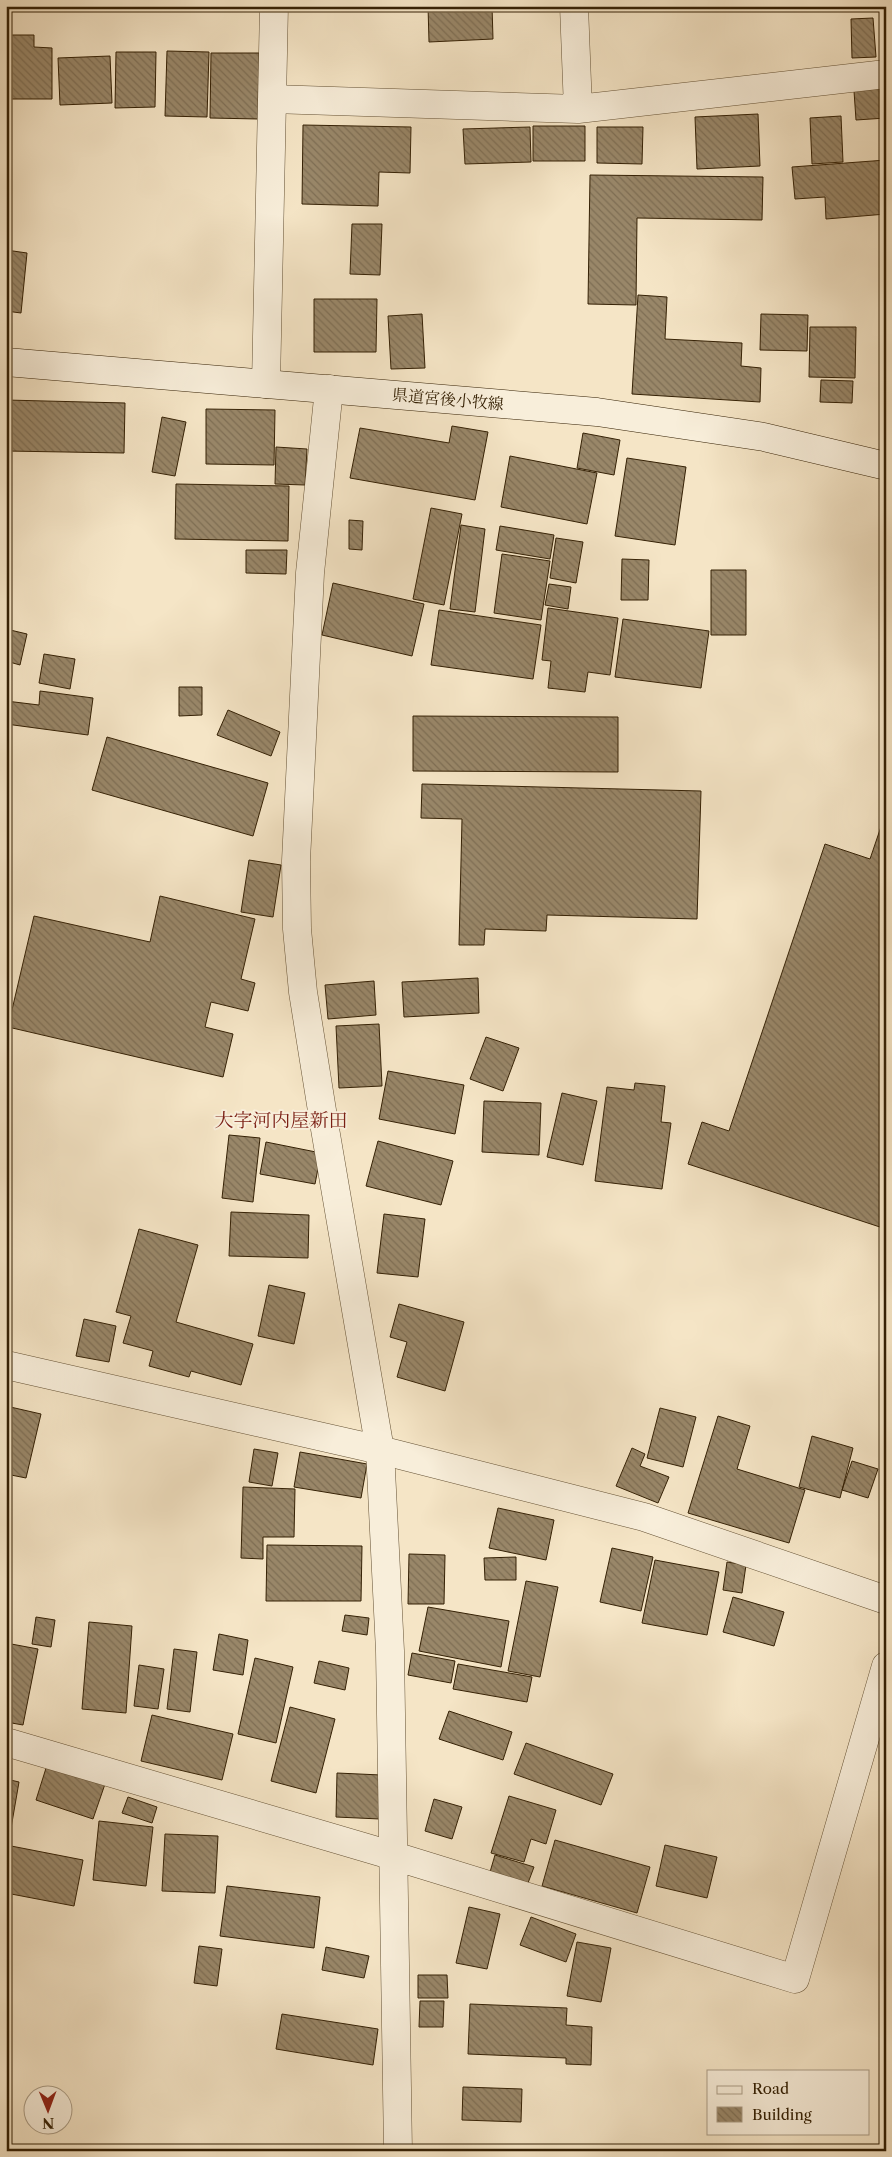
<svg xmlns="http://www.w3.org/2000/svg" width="892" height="2157" viewBox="0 0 892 2157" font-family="'Libre Caslon Text','Noto Serif JP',serif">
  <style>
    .building { fill: url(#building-back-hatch); stroke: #352105 }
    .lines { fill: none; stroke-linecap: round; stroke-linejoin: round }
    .street-casing { stroke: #655235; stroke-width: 29 }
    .secondary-casing { stroke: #352105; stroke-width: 29 }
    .street { stroke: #f8eeda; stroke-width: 28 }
    .secondary { stroke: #f8eeda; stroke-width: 28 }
    .labels { text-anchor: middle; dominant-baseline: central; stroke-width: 4; stroke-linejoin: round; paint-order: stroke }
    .street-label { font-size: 16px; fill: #352105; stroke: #f8eeda }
    .quarter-label { font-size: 19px; fill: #7a1f14; stroke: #f8eeda }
  </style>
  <defs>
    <pattern id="building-back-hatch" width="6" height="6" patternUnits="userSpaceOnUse" patternTransform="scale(1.25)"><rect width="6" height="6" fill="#998769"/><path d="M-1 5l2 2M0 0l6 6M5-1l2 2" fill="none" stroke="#7e6e54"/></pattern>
  </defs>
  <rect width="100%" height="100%" fill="#f5e5c6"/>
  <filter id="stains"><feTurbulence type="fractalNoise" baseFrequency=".004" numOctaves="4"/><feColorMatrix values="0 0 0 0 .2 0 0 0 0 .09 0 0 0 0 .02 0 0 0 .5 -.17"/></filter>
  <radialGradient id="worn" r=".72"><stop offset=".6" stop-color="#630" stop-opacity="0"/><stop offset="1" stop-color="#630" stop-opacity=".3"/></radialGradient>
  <!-- building -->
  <path class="building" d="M428,6H492L493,39L429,42Z
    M873,18L876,57L852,58L851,19Z
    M6,35H34V47L52,48V99H6Z
    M167,51L209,52L207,117L165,116Z
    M116,52H156L155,107L115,108Z
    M211,53H259L258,119L210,118Z
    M110,56L112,103L60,105L58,58Z
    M886,88V118L856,120L854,91Z
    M758,114L760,166L697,169L695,117Z
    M841,116L843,162L812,164L810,118Z
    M303,125L411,127L410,173L379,172L378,206L302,204Z
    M533,126H585V161H533Z
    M530,127L531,162L465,164L463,129Z
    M597,127H643L642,164L597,163Z
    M886,160V214L826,219L825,197L795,199L792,167Z
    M590,175L763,177L762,220L637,218L636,305L588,304Z
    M352,224H382L380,275L350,274Z
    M6,250L27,253L21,313L6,311Z
    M638,295L667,297L665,339L742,343L741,366L761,368L760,402L632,394Z
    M314,299H377L376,352H314Z
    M422,314L425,368L391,369L388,316Z
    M761,314L808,315L807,351L760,350Z
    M810,327H856L855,378L809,377Z
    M821,380L853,381L852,403L820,402Z
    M6,400L125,403L124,453L6,451Z
    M206,409L275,410L274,465L206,464Z
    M162,417L186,422L175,476L152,472Z
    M452,426L488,432L475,500L350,478L360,428L449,443Z
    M583,433L620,440L614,475L577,468Z
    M276,447L307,449L305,485L275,484Z
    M510,456L597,473L587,524L501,507Z
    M627,458L686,467L675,545L615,536Z
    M176,484L289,486L288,541L175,539Z
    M431,508L462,514L444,605L413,599Z
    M349,520L363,521L362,550L349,549Z
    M461,525L485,529L475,612L450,609Z
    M500,526L554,535L550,559L496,550Z
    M556,538L583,542L576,583L550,578Z
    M246,550H287L286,574L246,573Z
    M502,554L550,561L541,620L494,613Z
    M622,559L649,560L648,600H621Z
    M711,570H746V635H711Z
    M333,583L424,604L412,656L322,635Z
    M549,584L571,587L568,609L545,605Z
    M548,608L618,618L610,675L588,672L585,692L548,688L551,661L542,660Z
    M439,610L541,625L533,679L431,665Z
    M623,619L709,631L701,688L615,677Z
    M6,629L27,634L20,665L6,661Z
    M44,654L75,659L70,689L39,683Z
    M179,687H202V715L179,716Z
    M40,691L93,698L88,735L6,724V701L39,705Z
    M228,710L280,732L271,756L217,735Z
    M413,716L618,717V772L413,771Z
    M107,737L268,783L253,836L92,790Z
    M422,784L701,791L697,919L547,915L546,931L485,929L484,945H459L462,819L421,818Z
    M886,812V1229L688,1164L702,1122L729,1131L825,844L870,859Z
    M249,860L281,865L273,917L241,912Z
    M160,896L255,919L241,979L255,983L248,1011L211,1002L205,1027L233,1034L223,1077L8,1027L34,916L150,942Z
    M478,978L479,1013L404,1017L402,982Z
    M374,981L376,1015L328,1019L325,985Z
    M379,1024L382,1086L339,1088L336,1026Z
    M486,1037L519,1048L503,1091L470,1079Z
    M388,1071L464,1085L455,1134L379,1119Z
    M635,1083L665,1086L661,1122L671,1123L662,1189L595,1181L607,1087L634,1090Z
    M562,1093L597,1101L583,1165L547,1157Z
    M484,1101L541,1103L539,1155L482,1152Z
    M229,1135L260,1138L253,1202L222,1198Z
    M378,1141L453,1161L441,1205L366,1186Z
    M266,1142L321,1153L315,1184L260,1174Z
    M231,1212L309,1215L308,1258L229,1256Z
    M384,1214L425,1219L418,1277L377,1273Z
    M139,1229L198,1245L176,1322L253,1344L241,1385L191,1371L189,1377L149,1366L153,1351L123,1343L131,1316L116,1312Z
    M269,1285L305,1293L294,1344L258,1336Z
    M399,1304L464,1322L445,1391L397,1377L407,1342L390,1337Z
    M84,1319L116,1326L109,1362L76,1356Z
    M6,1406L41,1414L26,1478L6,1474Z
    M660,1408L696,1417L683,1467L647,1458Z
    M718,1416L750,1426L737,1469L805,1490L789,1543L688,1513Z
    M812,1436L853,1448L840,1498L799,1487Z
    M632,1448L645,1454L640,1466L669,1477L658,1503L616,1486Z
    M254,1449L278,1453L272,1486L249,1482Z
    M300,1452L367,1464L361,1498L294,1487Z
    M852,1461L878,1469L868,1498L842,1490Z
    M243,1487L295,1489L294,1537H263V1559L241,1558Z
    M498,1508L554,1520L546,1560L489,1548Z
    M267,1545L362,1546L361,1601H266Z
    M612,1548L653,1557L641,1611L600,1602Z
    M409,1554L445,1555L444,1604H408Z
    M516,1557V1580H485L484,1558Z
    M655,1560L719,1572L707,1635L642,1623Z
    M727,1562L746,1565L742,1593L723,1590Z
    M526,1581L558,1587L540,1677L508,1671Z
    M733,1597L784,1612L774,1646L723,1632Z
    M428,1607L509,1621L501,1667L419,1651Z
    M345,1615L369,1618L367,1635L342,1631Z
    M36,1617L55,1620L51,1647L32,1644Z
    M89,1622L132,1626L126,1713L82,1709Z
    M219,1634L248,1640L243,1675L213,1670Z
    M6,1643L38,1649L23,1725L6,1722Z
    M174,1649L197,1652L190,1712L167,1709Z
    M412,1653L455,1661L451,1683L408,1675Z
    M255,1658L293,1667L276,1743L238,1734Z
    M319,1661L349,1668L345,1690L314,1683Z
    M458,1664L532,1677L527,1702L453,1689Z
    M139,1665L164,1669L158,1709L134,1706Z
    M290,1707L335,1719L316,1793L271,1781Z
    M449,1711L512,1732L503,1760L439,1739Z
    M152,1715L233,1734L222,1780L141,1761Z
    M526,1743L613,1774L601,1805L514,1774Z
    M47,1765L105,1784L93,1819L36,1800Z
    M337,1773L381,1775L380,1819L336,1817Z
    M6,1779L19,1782L10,1834L6,1833Z
    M509,1796L556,1810L546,1844L531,1839L524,1862L491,1853Z
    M128,1797L157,1807L152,1823L122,1813Z
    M434,1799L462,1807L452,1839L425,1831Z
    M99,1821L153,1827L146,1886L93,1880Z
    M165,1834L218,1836L215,1893L162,1891Z
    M555,1840L650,1867L637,1913L542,1886Z
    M6,1845L83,1860L74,1906L6,1893Z
    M665,1845L717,1857L707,1898L656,1886Z
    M495,1855L534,1867L528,1883L490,1872Z
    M227,1886L320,1897L314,1948L220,1936Z
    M469,1907L500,1914L487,1969L456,1963Z
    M531,1917L576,1934L566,1962L520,1945Z
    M577,1942L611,1948L601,2002L567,1996Z
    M199,1946L222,1949L217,1986L194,1983Z
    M326,1947L369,1956L364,1978L322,1970Z
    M418,1975H447L448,1998H418Z
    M420,2001H444L443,2027H419Z
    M470,2004L567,2008L566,2025L592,2027L591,2065L566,2064V2058L468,2054Z
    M282,2014L378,2029L373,2065L276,2049Z
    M463,2087L522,2089L521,2122L462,2120Z"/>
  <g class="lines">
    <!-- street casing -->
    <g class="street-casing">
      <path id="street" d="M574,6L578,109
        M272,99L578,109L886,74
        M266,384L274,6
        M329,389L310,573L296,861L297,929L303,992L324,1123L380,1450L390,1651L398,2151
        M6,1365L380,1450L644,1517L886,1600
        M6,1742L394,1856L795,1979L886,1666"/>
    </g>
    <!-- secondary casing -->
    <g class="secondary-casing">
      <path id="secondary" d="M6,362L597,412L764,437L886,466"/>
    </g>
    <!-- street -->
    <use href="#street" class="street"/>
    <!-- secondary -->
    <use href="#secondary" class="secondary"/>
  </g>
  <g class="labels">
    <!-- street labels -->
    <g class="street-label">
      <text transform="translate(448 399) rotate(5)">県道宮後小牧線</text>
    </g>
    <!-- quarter labels -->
    <g class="quarter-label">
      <text x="281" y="1120">大字河内屋新田</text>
    </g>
  </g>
  <!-- margin -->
  <rect width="892" height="2157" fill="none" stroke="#f5e5c6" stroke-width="25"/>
  <rect x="8" y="8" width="877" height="2142" fill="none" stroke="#352105" stroke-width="2.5"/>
  <rect x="12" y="12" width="867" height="2132" fill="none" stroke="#352105"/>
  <!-- legend -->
  <rect x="707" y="2070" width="162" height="65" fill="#f8eeda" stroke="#aa9c85"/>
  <rect x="717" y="2086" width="25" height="8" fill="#f8eeda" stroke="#aa9c85"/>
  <text x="752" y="2094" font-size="15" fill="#352105">Road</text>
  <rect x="717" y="2107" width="25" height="15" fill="url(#building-back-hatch)" stroke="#aa9c85"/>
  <text x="752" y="2120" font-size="15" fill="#352105">Building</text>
  <!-- north arrow -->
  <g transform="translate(48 2110) rotate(179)"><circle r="24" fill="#f8eeda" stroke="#aa9c85"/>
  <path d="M0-4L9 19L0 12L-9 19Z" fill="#8f2418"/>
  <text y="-8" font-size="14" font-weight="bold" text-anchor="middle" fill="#352105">N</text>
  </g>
  <rect width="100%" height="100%" filter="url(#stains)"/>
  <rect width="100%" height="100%" fill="url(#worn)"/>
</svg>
